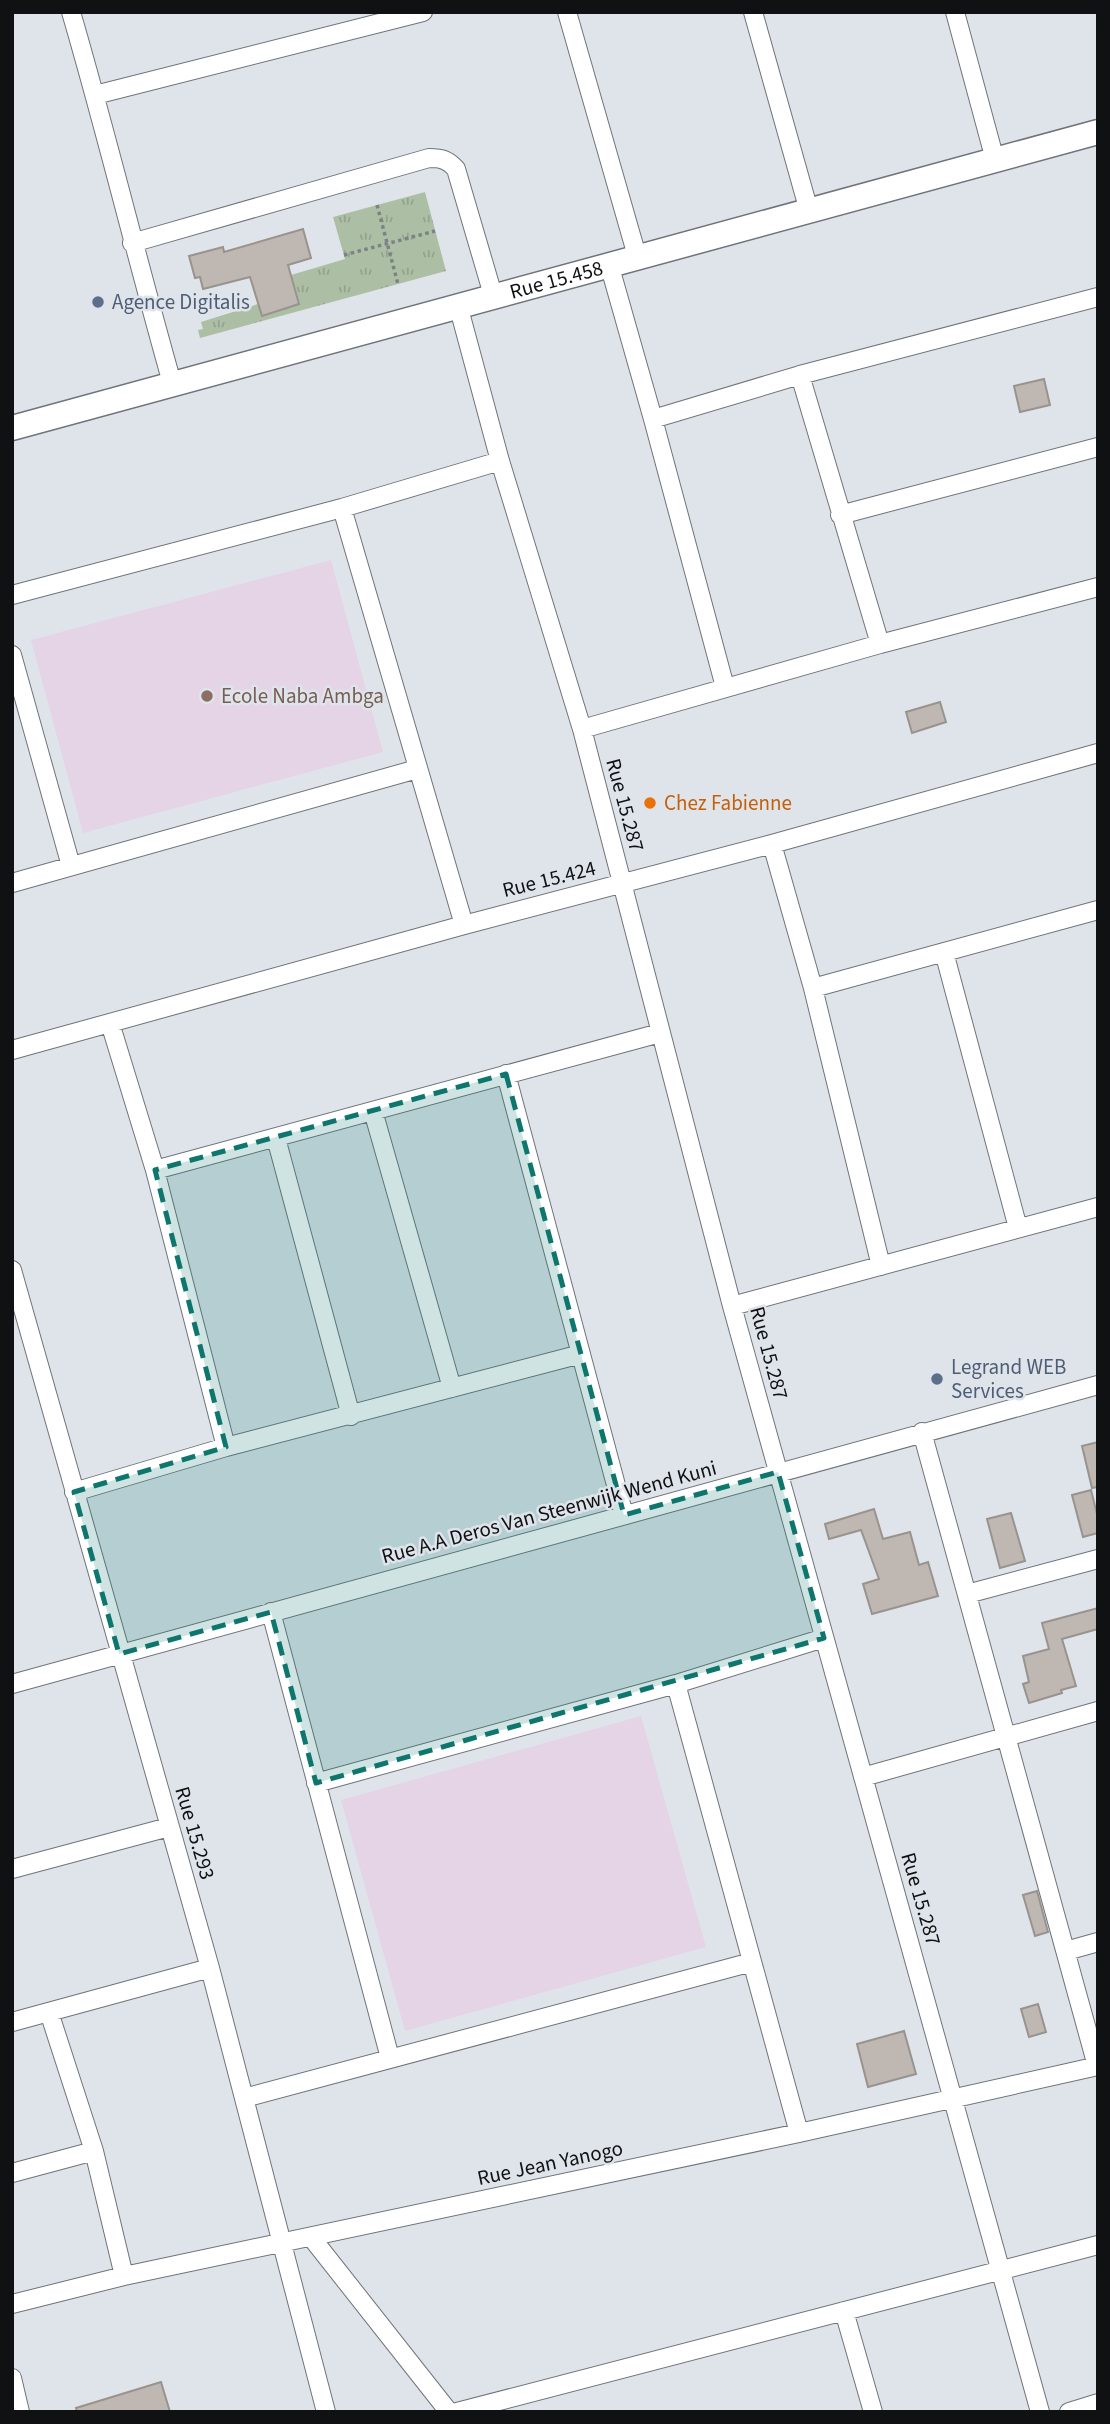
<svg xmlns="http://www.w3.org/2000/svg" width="1110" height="2424" viewBox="0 0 1110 2424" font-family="'Source Sans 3',sans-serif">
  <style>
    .education { fill: #e4d4e6 }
    .grass { fill: url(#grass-tufts) }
    .building { fill: #beb7b2; stroke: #99938d; stroke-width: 2 }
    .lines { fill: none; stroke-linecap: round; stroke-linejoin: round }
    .minor-casing { stroke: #6f747a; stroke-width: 20 }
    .secondary-casing { stroke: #6f747a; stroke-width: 27 }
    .path { stroke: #7e8286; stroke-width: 3.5; stroke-dasharray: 3.5 3.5; stroke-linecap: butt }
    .minor { stroke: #fff; stroke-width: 18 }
    .secondary { stroke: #fff; stroke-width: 24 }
    .marked { fill: #0f766e; fill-opacity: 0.2; stroke: #0f766e; stroke-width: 5; stroke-dasharray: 14 9; stroke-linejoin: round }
    .service-dot { fill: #5c6f8a; stroke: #dfe4eb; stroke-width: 2.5 }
    .education-dot { fill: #8d6e63; stroke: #dfe4eb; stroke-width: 2.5 }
    .food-dot { fill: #e8710a; stroke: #dfe4eb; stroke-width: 2.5 }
    .labels { text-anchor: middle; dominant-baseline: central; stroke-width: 5; stroke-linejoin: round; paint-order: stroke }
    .street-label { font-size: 21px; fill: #0f1113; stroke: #dfe4eb }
    .service-label { font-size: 21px; fill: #4e5e75; stroke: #dfe4eb; text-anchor: start }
    .education-label { font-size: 21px; fill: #785e54; stroke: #dfe4eb; text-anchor: start }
    .food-label { font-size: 21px; fill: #c56008; stroke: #dfe4eb; text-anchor: start }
  </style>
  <defs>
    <pattern id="grass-tufts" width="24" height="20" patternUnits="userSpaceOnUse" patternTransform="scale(1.75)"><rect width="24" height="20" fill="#acbfa4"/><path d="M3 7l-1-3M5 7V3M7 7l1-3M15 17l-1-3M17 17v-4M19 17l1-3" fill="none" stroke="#93a38c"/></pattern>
  </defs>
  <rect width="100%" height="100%" fill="#dfe4eb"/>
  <!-- education -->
  <path class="education" d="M331,560L383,752L83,833L31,640Z
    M641,1716L706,1947L405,2031L341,1800Z"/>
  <!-- grass -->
  <path class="grass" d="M425,192L446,271L200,338L198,330L203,329L201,322L258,304L262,315L299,304L291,275L345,259L333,217Z"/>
  <!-- building -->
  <path class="building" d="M303,229L311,258L288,265L299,304L262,316L250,277L203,289L200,277L195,278L189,256L223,247L224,252Z
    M1044,379L1050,405L1020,412L1014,386Z
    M940,702L946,722L912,733L906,712Z
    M1098,1442V1487L1092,1488L1082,1446Z
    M1091,1490L1098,1518V1533L1083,1537L1072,1495Z
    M874,1509L883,1539L910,1532L919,1565L928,1562L938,1596L872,1614L863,1584L879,1579L861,1530L829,1539L825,1524Z
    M1011,1513L1025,1561L1000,1568L987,1519Z
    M1098,1608V1629L1062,1639L1076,1686L1061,1690L1062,1693L1029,1703L1023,1684L1029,1682L1023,1656L1049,1649L1042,1623Z
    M1037,1891L1048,1932L1035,1936L1023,1895Z
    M1038,2004L1046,2032L1029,2037L1021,2009Z
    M904,2031L916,2074L868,2087L857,2044Z
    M161,2382L170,2412H77L76,2408Z"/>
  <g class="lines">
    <!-- minor casing -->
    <g class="minor-casing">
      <path id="minor" d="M71,12C107,135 137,260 172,383
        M567,12L637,256
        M753,12L809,211
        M955,12L995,160
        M95,95L423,12
        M132,243L429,158C442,158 448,160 456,169L493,295
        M609,264L653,419L725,687
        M458,305L500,461L582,729L732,1306L1040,2412
        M800,375L880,644
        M653,419L800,375L1098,297
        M342,508L464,925
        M840,515L1098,447
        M12,595L342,508L500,461
        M12,655L71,866
        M582,729L880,644L1098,587
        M772,844L813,988L881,1266
        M12,883L417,769
        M944,952L1018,1228
        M813,988L1098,910
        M110,1023L155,1170L226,1447
        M12,1050L464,925L772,844L1098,753
        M506,1074L624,1515
        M373,1111L452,1388
        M276,1138L351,1416
        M155,1170L660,1033
        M12,1270L210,1968L326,2412
        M732,1306L1098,1207
        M922,1432L1097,2066
        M74,1492L226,1447L581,1354
        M967,1594L1098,1559
        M271,1612L390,2058
        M12,1684L1098,1385
        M676,1684L799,2133
        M863,1777L1098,1711
        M316,1783L676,1684L824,1638
        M12,1869L169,1827
        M1066,1951L1098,1942
        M49,2012L94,2151L124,2276
        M12,2022L210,1968
        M244,2098L752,1962
        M12,2173L94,2151
        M311,2237L449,2412
        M12,2304L124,2276L799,2133L1098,2066
        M844,2311L873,2412
        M12,2378L20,2412
        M457,2412L1098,2245
        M1069,2412L1098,2403"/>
    </g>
    <!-- secondary casing -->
    <g class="secondary-casing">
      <g id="secondary">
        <path id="s1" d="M12,428L1098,132"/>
      </g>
    </g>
    <!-- path -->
    <path class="path" d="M377,205L398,284
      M344,255L435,231"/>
    <!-- minor -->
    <use href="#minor" class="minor"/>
    <!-- secondary -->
    <use href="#secondary" class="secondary"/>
  </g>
  <!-- marked area -->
  <path class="marked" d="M506,1074L624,1515L778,1472L824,1638L316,1783L271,1612L119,1654L74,1492L226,1447L155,1170Z"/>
  <!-- markers -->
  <g class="service-dot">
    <circle cx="98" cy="302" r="7"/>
    <circle cx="937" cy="1379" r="7"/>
  </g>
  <circle class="education-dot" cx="207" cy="696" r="7"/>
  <circle class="food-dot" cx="650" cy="803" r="7"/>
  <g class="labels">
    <!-- street labels -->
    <g class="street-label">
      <text stroke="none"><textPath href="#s1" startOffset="564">Rue 15.458</textPath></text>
      <text transform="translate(625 805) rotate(75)">Rue 15.287</text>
      <text transform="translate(549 879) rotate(-14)">Rue 15.424</text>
      <text transform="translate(769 1353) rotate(75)">Rue 15.287</text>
      <text transform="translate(549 1512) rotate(-15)">Rue A.A Deros Van Steenwijk Wend Kuni</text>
      <text transform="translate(195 1833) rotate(74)">Rue 15.293</text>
      <text transform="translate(921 1899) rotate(74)">Rue 15.287</text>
      <text transform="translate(550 2163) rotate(-12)">Rue Jean Yanogo</text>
    </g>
    <!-- service labels -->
    <g class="service-label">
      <text x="112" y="302">Agence Digitalis</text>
      <text x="951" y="1367">Legrand WEB<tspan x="951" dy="24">Services</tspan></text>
    </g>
    <!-- education labels -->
    <g class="education-label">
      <text x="221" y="696">Ecole Naba Ambga</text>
    </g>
    <!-- food labels -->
    <g class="food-label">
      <text x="664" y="803">Chez Fabienne</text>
    </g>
  </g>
  <!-- border -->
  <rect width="1110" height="2424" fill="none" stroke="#0f1113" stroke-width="28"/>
</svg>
